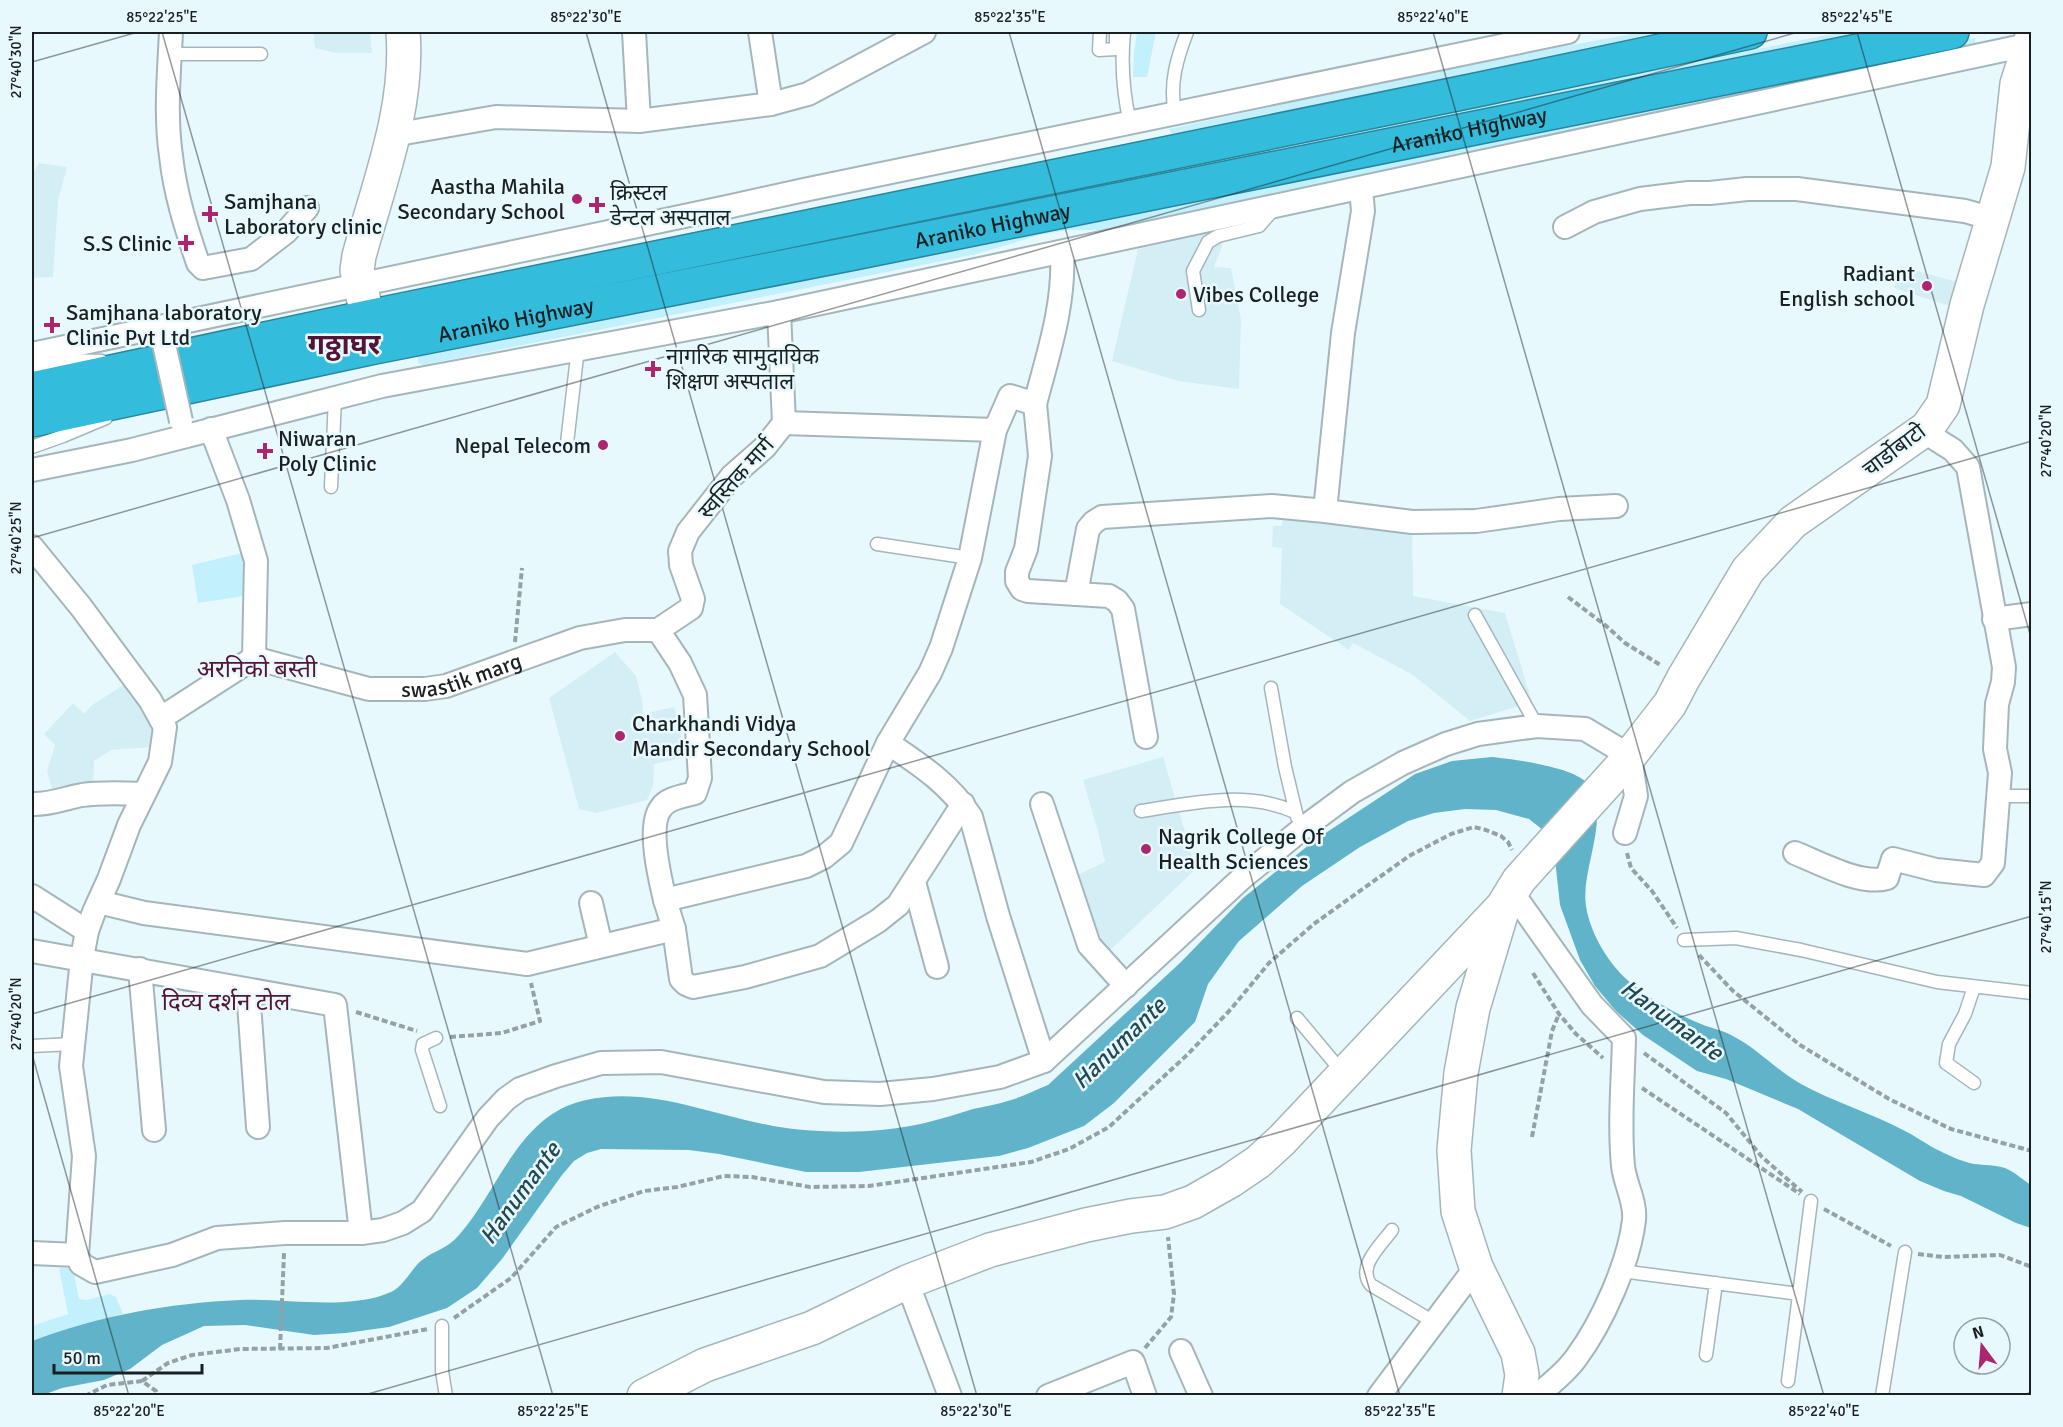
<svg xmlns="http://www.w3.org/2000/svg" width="2063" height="1427" viewBox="0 0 2063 1427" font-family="Signika,'Noto Sans Devanagari',sans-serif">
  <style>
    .built { fill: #d4eef6 }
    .green { fill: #c2f0fd }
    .water { fill: #61b3c9 }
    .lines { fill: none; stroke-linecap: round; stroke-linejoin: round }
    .lane-casing { stroke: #a5b6bb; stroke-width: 15 }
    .street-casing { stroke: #a5b6bb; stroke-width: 26 }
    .secondary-casing { stroke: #a5b6bb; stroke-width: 36 }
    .highway-casing { stroke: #2a859b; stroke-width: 36 }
    .path { stroke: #94a1a5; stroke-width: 4; stroke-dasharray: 6 3; stroke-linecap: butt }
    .lane { stroke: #fff; stroke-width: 12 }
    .street { stroke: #fff; stroke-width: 22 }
    .secondary { stroke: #fff; stroke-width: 33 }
    .highway { stroke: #33bcdc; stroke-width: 33 }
    .street-bridge-casing { stroke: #a5b6bb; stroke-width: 26; stroke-linecap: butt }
    .street-bridge { stroke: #fff; stroke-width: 22 }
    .ticks { fill: none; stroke: #1a2022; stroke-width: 1.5; stroke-opacity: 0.45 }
    .poi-dot { fill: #ab266f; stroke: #e8f9fe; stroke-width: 2 }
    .labels { text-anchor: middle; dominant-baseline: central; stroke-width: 5; stroke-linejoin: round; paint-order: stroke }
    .street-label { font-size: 22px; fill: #1a2022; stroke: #e8f9fe }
    .poi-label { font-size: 22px; fill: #1a2022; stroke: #e8f9fe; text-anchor: start }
    .neighbourhood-label { font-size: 24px; fill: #531435; stroke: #e8f9fe }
    .water-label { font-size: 24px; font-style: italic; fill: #224852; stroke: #e8f9fe }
    .district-label { font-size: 28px; font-weight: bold; fill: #531435; stroke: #e8f9fe }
    .neatline { fill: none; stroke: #1a2022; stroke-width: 2 }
    .ticks-label { font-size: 15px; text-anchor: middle; fill: #1a2022 }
  </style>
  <rect width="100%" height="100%" fill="#e8f9fe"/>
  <!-- built -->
  <path class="built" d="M313,32H370L372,53H336L315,48Z
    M39,163L67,167L58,201L53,277L32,278V174Z
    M1224,230L1222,247L1214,267L1231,268L1241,320L1239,389L1178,381L1112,361L1138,249Z
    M1900,266L1960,283L1953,307L1894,288Z
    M1283,514L1412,526L1413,596L1505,613L1532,702L1470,721L1413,675L1353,643L1349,650L1280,604L1282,548L1272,547L1273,526H1282Z
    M615,652L636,676L642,700L643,714L674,707L686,757L654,764L653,786L647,800L596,813L579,809L549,698Z
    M130,681L153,717L151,747L111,750L94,761L93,788L54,797L47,771L55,745L44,734L73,703L84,714L92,705Z
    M1163,757L1196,869L1105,955L1079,874L1105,862L1099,835L1083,780Z"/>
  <!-- green -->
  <path class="green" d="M1137,32H1156L1147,77H1133L1134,53Z
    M1643,32H1680L1482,75L1172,135L1169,129L1493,59Z
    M1842,32H1858L1761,54L588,290L495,304Z
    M1975,38V43L1882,64L1134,230H1068L1039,235L977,254L423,365L418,363V356L1813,73Z
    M242,553L244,596L198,603L192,565Z
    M59,1268H70L74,1274L79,1299L86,1300L110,1294L116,1297L123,1314L32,1341V1326L68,1314Z"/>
  <!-- water -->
  <path class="water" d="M1492,757C1513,759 1573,767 1587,783C1613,815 1580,869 1586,906C1590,932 1606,959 1624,977C1645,997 1674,1013 1701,1024C1711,1028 1722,1030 1731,1035C1757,1048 1776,1070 1801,1084C1834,1102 1871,1113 1905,1131C1917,1137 1927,1145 1940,1151C1950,1156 1963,1162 1974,1164C1984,1165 1995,1165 2005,1168C2015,1172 2023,1180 2031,1185V1228L2016,1223L1961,1196L1944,1191L1920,1181L1798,1109L1726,1079L1697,1071L1643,1035L1616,1011L1595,986L1580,960L1560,905L1554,850L1543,830L1529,819L1496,810L1465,809L1434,813L1408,821L1360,847L1302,886L1239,941L1208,984L1195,1022L1114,1103L1084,1126L1028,1148L999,1156L859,1172H806L719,1154L689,1150L601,1149L587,1153L574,1161L562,1175L502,1259L477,1288L447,1308L389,1327L346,1333L314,1335L245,1325L204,1326L162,1345L130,1369L104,1380L62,1388L43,1395L32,1396V1341C98,1316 169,1303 240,1300C285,1298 349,1311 391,1292C404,1286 411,1269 422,1260C435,1250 447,1249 459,1235C500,1188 519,1114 586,1100C650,1086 711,1115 773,1126C820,1134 879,1134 925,1123C941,1119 957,1114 973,1109C986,1106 999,1104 1011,1100C1024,1096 1036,1090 1048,1085L1181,962L1243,898L1315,840L1415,774L1452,761Z"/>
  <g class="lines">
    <!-- lane casing -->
    <g class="lane-casing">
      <path id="lane" d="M1100,32L1099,50L1116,49V34
        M1124,32C1121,62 1123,93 1130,123
        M170,54H261
        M1175,113C1169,84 1177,58 1187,32
        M1199,310L1193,271L1208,242L1218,236L1259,226L1274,209
        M32,367L65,360L102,361
        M567,443L578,348
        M32,447L63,436L106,418
        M331,487L335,398
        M877,544L970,558
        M1475,615L1537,726
        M1271,688L1285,767L1297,817
        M1998,796H2032
        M1141,811C1192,803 1246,790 1295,812
        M1684,940L1736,938L1801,950L1937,982L2032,993
        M1974,987L1965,1014L1949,1044L1946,1063L1974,1083
        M1297,1018L1343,1073
        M436,1038L423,1044L422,1050L440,1106
        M32,1046L72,1044
        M1392,1230C1381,1245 1356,1267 1371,1285L1434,1322
        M1621,1271L1799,1294
        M442,1326V1371L446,1396
        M1706,1355L1716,1283
        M1788,1381L1811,1201
        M1882,1396L1905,1252"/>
    </g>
    <!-- street casing -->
    <g class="street-casing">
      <g id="street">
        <path d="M171,32C169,73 165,115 171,156C175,193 186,228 198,263L203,268L251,259L286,232L307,208"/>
        <path d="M634,32L639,121"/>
        <path d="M760,32L771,104"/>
        <path d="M393,135L496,117L639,121L771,104L808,94L924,32"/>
        <path d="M1361,189L1363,211L1343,333L1325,511L1412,522L1476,521L1559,509L1616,506"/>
        <path d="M1565,227L1594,212L1640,199L1689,193H1710L1747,189H1797L1965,211L1993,219"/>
        <path d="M779,312L784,423"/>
        <path d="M32,354L727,207L804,190L1568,32"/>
        <path d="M1035,404L1040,456L1026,549L1017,572V581L1022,589L1028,591L1109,596L1117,601L1123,609L1146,737"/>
        <path d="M784,423L995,430"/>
        <path d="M211,429L238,500L256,561L254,658"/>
        <path d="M32,470L132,450L382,386L779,312L2032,44"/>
        <path d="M32,547L81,607L150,700L165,727L160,762L129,825L109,879L94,912L87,931L82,958L71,1066L84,1156L77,1255L81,1264L95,1272L172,1255L217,1238L285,1233H361L383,1230L403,1223L422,1211L488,1118L506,1099L520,1089L556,1076L601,1063L661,1062L824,1092L880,1094L933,1089L1000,1077L1044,1061L1242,878L1302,829L1352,792L1403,763L1446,744L1478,734L1537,726L1585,729L1630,756L1636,796L1625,833"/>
        <path d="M1076,594L1088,529L1094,522L1102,517L1272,506L1325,511"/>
        <path d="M1994,619L2032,614"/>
        <path d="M658,630L680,663L695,695L700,778L695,793C684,796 667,798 661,808C647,826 660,879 665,900"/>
        <path id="s1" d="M161,718L254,658L369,689H425L446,686L580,638L625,630H658L691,608L693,599L681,565L680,551L688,532L732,476L765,447L784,423"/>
        <path d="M888,743C919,764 950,784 971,817L998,916L1044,1061"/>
        <path d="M32,804C50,805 65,798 82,795C102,792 123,793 143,794"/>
        <path d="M1042,804L1089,945L1126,986"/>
        <path d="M1795,853C1820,863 1861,886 1887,878L1893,859L1936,870L1984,875L1993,863L2000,773L1995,749L1997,704L2003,682L2004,667L1968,467L1953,450L1934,438L1927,428"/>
        <path d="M914,882L937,967"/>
        <path d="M1512,892L1592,1005L1624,1038C1623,1081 1619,1124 1623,1166C1625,1184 1636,1202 1634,1220C1629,1263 1602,1323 1576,1358C1566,1372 1553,1382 1540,1393L1521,1389"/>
        <path d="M32,896L87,931"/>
        <path d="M99,902L144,913L527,964L674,929L665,900L806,866L824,857L841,843L888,743L930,673L941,648L970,558L995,430L1010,396L1035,404C1048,354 1065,305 1062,252"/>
        <path d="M591,903L601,946"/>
        <path d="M674,929L681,979L686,984L693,987L745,977L820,956L878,921L898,905L963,804"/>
        <path d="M32,951L335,1005L361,1233"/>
        <path d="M140,969L154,1130"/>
        <path d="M248,990L258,1127"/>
        <path d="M32,1253L77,1255"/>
        <path d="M907,1282L950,1396"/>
        <path d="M1181,1351L1201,1396"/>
        <path d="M1048,1396L1133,1362L1145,1396"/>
        <path d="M1379,1396L1476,1267"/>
      </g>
    </g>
    <!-- secondary casing -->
    <g class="secondary-casing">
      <path id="secondary" d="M374,346L357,270L359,256C379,183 409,108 403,32
        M1502,911L1473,1008L1461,1073L1454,1150L1458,1211L1476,1267L1518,1353L1522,1375L1519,1396
        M644,1396L705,1365L812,1328L907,1282L990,1250L1086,1225L1131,1216L1165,1212L1193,1202L1230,1181L1258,1162L1282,1140L1503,906L1519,880L1621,767L1670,704L1683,679L1748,570L1793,522L1927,428L1943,405L1967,305L2008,167L2017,84L2032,37"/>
    </g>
    <!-- highway casing -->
    <g class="highway-casing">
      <g id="highway">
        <path d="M32,389L368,317L1481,89L1750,32"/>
        <path id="s2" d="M32,420L375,347L854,253L1952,32"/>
      </g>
    </g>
    <!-- path -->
    <path class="path" d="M1568,597L1605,625L1625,643L1662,666
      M515,642L522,568
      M1627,853L1631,868L1652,891L1677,928
      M1699,955L1732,990L1800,1045L1889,1099L1951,1129L2032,1151
      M1533,973L1559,1014L1576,1034L1603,1058
      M356,1012L417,1031
      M450,1037L502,1033L540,1021L531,983
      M1644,1053L1726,1113L1762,1157L1802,1192
      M1642,1088L1800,1194
      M1532,1137L1552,1031L1559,1014
      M1824,1209L1891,1246
      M1918,1254L1943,1257L2000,1255L2032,1267
      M454,1318L511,1278L556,1227L597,1207L644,1191L677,1187L724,1176L752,1177L810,1187L869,1186L1031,1162L1069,1149L1109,1127L1187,1055L1231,1009L1269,963L1315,923L1409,856L1451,834L1474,827L1486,830L1501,836L1508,842L1512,850
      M1145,1348L1171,1317L1174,1294L1168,1237
      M280,1349L284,1253
      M142,1381L168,1363L192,1355L240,1349L327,1348L428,1329
      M85,1396L107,1385L142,1381L156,1391L158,1396"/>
    <!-- lane -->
    <use href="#lane" class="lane"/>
    <!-- street -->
    <use href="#street" class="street"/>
    <!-- secondary -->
    <use href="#secondary" class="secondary"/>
    <!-- highway -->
    <use href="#highway" class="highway"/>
    <!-- street-bridge casing -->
    <g class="street-bridge-casing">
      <path id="street-bridge" d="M164,344L181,421"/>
    </g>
    <!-- street-bridge -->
    <use href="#street-bridge" class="street-bridge"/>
  </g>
  <!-- ticks -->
  <path class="ticks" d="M162,32L553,1396M586,32L977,1396M1009,32L1400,1396M1433,32L1824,1396M1857,32L2032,641M32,62L138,32M32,538L1798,32M32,1014L2032,441M32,1054L129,1396M361,1396L2032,916M2020,1396L2032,1392"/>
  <!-- markers -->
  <g class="poi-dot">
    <circle cx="577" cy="199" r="6"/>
    <path d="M594 196h6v6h6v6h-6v6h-6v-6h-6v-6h6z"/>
    <path d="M207 205h6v6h6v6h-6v6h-6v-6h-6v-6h6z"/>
    <path d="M183 234h6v6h6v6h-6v6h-6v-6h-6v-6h6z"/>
    <circle cx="1927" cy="286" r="6"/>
    <circle cx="1181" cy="294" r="6"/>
    <path d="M49 316h6v6h6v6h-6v6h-6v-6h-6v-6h6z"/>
    <path d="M650 360h6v6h6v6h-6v6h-6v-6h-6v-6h6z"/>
    <circle cx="603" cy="445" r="6"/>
    <path d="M262 442h6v6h6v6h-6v6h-6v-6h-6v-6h6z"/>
    <circle cx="620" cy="736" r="6"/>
    <circle cx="1146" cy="849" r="6"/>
  </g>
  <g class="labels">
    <!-- street labels -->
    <g class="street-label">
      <text stroke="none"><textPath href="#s2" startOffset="1466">Araniko Highway</textPath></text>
      <text stroke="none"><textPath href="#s2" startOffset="980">Araniko Highway</textPath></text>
      <text stroke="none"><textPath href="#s2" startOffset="494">Araniko Highway</textPath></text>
      <text transform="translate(1894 450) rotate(-37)">चार्डोबाटो</text>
      <text transform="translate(736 478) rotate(-48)">स्वस्तिक मार्ग</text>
      <text stroke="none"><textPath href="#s1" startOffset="324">swastik marg</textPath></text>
    </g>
    <!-- poi labels -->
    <g class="poi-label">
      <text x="565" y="186" text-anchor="end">Aastha Mahila<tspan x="565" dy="25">Secondary School</tspan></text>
      <text x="610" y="192">क्रिस्टल<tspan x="610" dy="25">डेन्टल अस्पताल</tspan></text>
      <text x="224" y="201">Samjhana<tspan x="224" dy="25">Laboratory clinic</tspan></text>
      <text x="172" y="243" text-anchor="end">S.S Clinic</text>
      <text x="1915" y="273" text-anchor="end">Radiant<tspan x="1915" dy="25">English school</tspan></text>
      <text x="1193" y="294">Vibes College</text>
      <text x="66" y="312">Samjhana laboratory<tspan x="66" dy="25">Clinic Pvt Ltd</tspan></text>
      <text x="666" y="356">नागरिक सामुदायिक<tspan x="666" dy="25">शिक्षण अस्पताल</tspan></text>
      <text x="278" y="438">Niwaran<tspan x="278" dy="25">Poly Clinic</tspan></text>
      <text x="591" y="445" text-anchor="end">Nepal Telecom</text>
      <text x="632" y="723">Charkhandi Vidya<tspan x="632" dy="25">Mandir Secondary School</tspan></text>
      <text x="1158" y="836">Nagrik College Of<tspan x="1158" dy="25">Health Sciences</tspan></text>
    </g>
    <!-- neighbourhood labels -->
    <g class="neighbourhood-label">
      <text x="257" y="669">अरनिको बस्ती</text>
      <text x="226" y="1002">दिव्य दर्शन टोल</text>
    </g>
    <!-- water labels -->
    <g class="water-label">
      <text transform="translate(1672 1020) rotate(36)">Hanumante</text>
      <text transform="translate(1119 1043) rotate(-44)">Hanumante</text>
      <text transform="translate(520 1193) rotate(-54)">Hanumante</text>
    </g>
    <!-- district labels -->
    <g class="district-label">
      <text x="344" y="345">गठ्ठाघर</text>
    </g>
  </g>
  <!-- border -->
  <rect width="2063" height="1427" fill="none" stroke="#e8f9fe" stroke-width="66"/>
  <!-- north arrow -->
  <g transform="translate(1982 1346) rotate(344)"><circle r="28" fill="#e8f9fe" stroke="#96a2a6" stroke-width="1.5"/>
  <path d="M0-4.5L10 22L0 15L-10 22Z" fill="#ab266f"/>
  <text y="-9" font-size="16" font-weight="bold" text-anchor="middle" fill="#1a2022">N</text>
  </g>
  <!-- scale -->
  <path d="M54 1364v9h148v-9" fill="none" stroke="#1a2022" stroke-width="3"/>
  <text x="63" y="1364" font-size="18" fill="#1a2022" stroke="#e8f9fe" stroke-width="4.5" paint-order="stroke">50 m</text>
  <rect x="33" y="33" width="1997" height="1361" class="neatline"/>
  <g class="ticks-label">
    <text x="162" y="22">85°22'25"E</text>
    <text x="586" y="22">85°22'30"E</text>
    <text x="1010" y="22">85°22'35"E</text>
    <text x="1433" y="22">85°22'40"E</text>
    <text x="1857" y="22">85°22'45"E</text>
    <text transform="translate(16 62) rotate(-90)" y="5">27°40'30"N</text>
    <text transform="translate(2046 441) rotate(-90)" y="5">27°40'20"N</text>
    <text transform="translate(16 538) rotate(-90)" y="5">27°40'25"N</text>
    <text transform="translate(2046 917) rotate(-90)" y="5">27°40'15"N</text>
    <text transform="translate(16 1014) rotate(-90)" y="5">27°40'20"N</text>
    <text x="129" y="1416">85°22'20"E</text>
    <text x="553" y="1416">85°22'25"E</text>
    <text x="976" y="1416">85°22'30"E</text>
    <text x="1400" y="1416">85°22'35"E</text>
    <text x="1824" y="1416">85°22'40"E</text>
  </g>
</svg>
